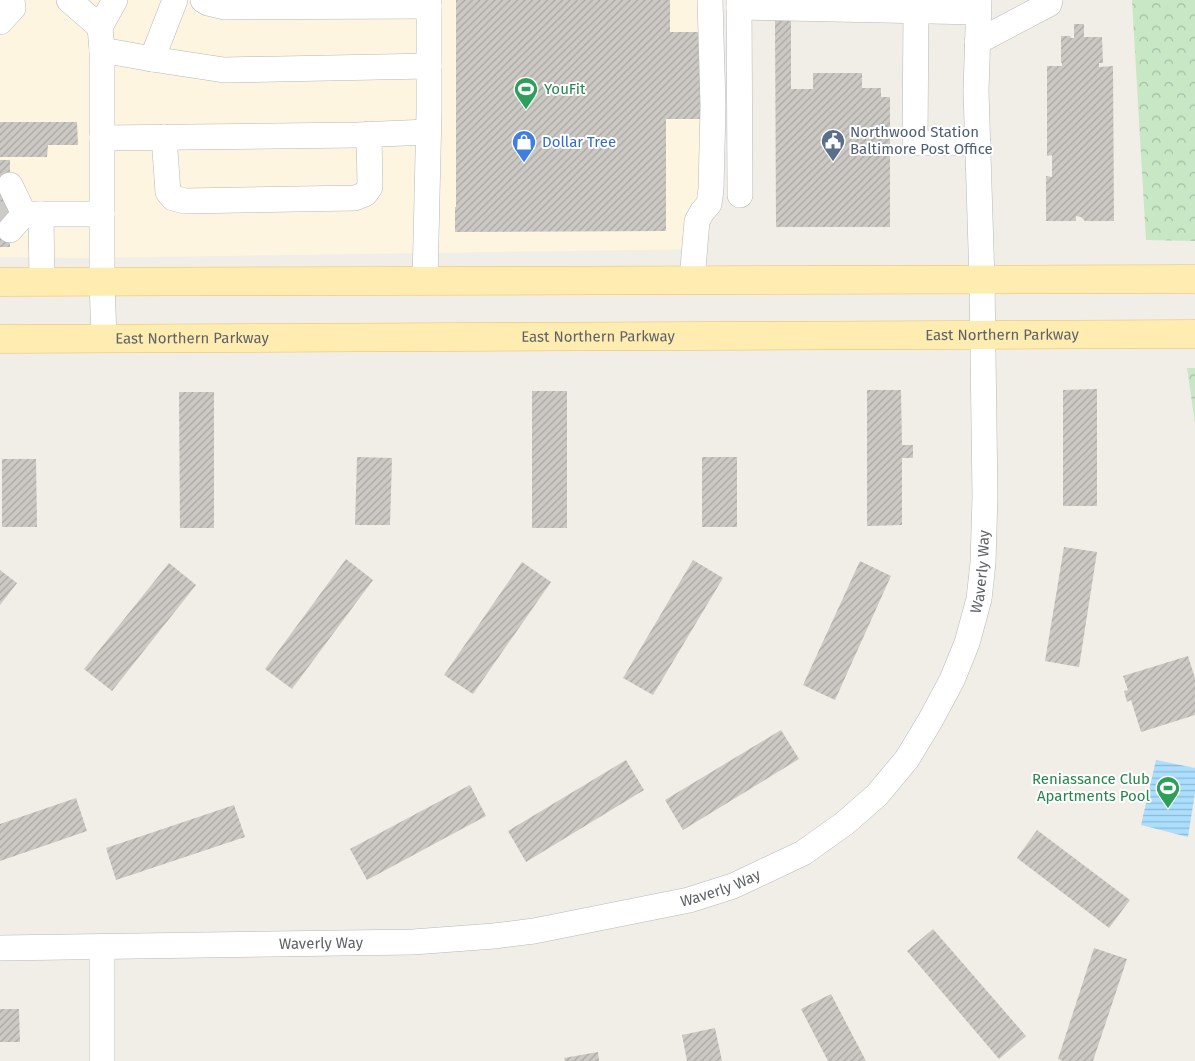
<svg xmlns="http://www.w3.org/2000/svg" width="1195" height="1061" viewBox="0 0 1195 1061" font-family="'Fira Sans',sans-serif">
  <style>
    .commercial { fill: #fdf5e0 }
    .park { fill: url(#park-crowns) }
    .water { fill: url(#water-rules) }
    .building { fill: url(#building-hatch) }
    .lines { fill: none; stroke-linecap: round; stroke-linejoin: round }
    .minor-tunnel { stroke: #cccbc8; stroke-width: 25; stroke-dasharray: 25 12; stroke-linecap: butt }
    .minor-casing { stroke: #b5b8bc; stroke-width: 26 }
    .major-casing { stroke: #efbe62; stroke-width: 29 }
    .minor { stroke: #fff; stroke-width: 25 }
    .major { stroke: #feecb0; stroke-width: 28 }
    .labels { text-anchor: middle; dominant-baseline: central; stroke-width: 4; stroke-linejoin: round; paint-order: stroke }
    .leisure-label { font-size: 15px; fill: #27864d; stroke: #fff; text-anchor: start }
    .service-label { font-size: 15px; fill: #4e5e75; stroke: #fff; text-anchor: start }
    .shop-label { font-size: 15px; fill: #366cbe; stroke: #fff; text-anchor: start }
    .street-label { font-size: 15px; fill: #5f6367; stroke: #fff }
  </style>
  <defs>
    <pattern id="park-crowns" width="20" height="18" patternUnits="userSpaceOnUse" patternTransform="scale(1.25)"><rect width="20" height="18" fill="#c7e7c5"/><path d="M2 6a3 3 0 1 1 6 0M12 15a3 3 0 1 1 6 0" fill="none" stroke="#a5bfa4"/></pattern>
    <pattern id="water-rules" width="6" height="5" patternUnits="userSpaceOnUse" patternTransform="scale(1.25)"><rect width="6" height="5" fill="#abdffd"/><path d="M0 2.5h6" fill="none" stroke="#8eb8d1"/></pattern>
    <pattern id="building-hatch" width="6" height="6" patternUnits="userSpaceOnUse" patternTransform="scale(1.25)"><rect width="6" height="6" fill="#ccc9c4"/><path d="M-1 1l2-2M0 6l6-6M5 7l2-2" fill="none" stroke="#a9a7a3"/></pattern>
  </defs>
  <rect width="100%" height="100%" fill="#f1eee8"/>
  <!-- commercial -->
  <path class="commercial" d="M0,0H705L706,249L75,258L0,257Z"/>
  <!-- park -->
  <path class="park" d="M1132,0H1195V241L1146,240Z
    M1187,368H1195V423Z"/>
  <!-- water -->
  <path class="water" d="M1156,760L1195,768V793L1188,837L1141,825Z"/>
  <!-- building -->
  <path class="building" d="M456,0H670V32H705L706,119H666V231L455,232V207H456Z
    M775,18H791V89H813V73H862V88H881V97H890V227H776Z
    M1074,24H1084V37H1102L1103,63H1099V67L1113,66L1114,221H1085L1081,217L1076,216V221H1046V176L1052,177V155L1047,156V66H1062V63H1061V36H1070L1071,38H1074Z
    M0,122H77L78,145H48L47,157H0Z
    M0,160H10V247H0Z
    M1097,389V506H1063V390Z
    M867,390H901L902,445H913V458H902V525L867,526Z
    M532,391H567V528H532Z
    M179,392H214V528H180Z
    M357,457L392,458L390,525H355Z
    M702,457H737V527H702Z
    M2,459H36L37,527H2Z
    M1064,547L1097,552L1079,667L1045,661Z
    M346,559L373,580L292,689L265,669Z
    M693,560L723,578L653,695L623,678Z
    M860,561L891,576L835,700L803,685Z
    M522,562L551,582L473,694L444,675Z
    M169,563L196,585L112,691L84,669Z
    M0,570L17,583L0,605Z
    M1188,656L1195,678V715L1141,732L1131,700L1127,702L1124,691L1128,690L1123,676Z
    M781,730L799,759L683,830L665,800Z
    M626,760L644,790L526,862L508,831Z
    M470,785L486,816L367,880L350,849Z
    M76,798L87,831L0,861V824Z
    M234,805L245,837L116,880L106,848Z
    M1037,830L1130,900L1109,928L1017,858Z
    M933,929L1026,1036L999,1059L907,951Z
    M1094,948L1127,959L1093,1061H1063L1058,1059Z
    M831,994L866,1061H828L801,1009Z
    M0,1009H19L20,1042H0Z
    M715,1028L722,1061H687L682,1035Z
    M598,1052L599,1061H565L564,1058Z"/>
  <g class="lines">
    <!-- minor-tunnel -->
    <path class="minor-tunnel" d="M0,214H10"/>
    <!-- minor casing -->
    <g class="minor-casing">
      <g id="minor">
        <path d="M69,0L100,27"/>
        <path d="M203,0L208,3L225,7L429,6"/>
        <path d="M739,0L740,195"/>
        <path d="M739,7L978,12"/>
        <path d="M916,10L915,143H978"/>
        <path d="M0,22L13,8L12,0"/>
        <path d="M977,42L1049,4L1050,0"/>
        <path d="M102,50L152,59L175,0"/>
        <path d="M152,59L224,70L429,66"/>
        <path d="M164,137L168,192L173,198L185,201L355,198L365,194L370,187L369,134"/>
        <path d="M102,138L358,135L428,132"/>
        <path d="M10,185L24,214H41"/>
        <path d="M10,230L24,214"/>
        <path d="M692,280L697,221L702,212L709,204L711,189L713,106L710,0"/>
        <path d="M425,281L429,112V0"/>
        <path d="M42,282L41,214H102"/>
        <path d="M104,339L102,281V50L100,27L115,0"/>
        <path id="s1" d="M0,948L413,942L494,936L534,931L689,900L733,886L803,853L845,823L877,795L907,759L930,721L952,680L967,643L979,599L983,563L985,497L982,280L976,91L979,0"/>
        <path d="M102,1061V947"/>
      </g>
    </g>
    <!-- major casing -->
    <g class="major-casing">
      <g id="major">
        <path d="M0,282L1195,279"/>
        <path id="s2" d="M0,339L1195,334"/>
      </g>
    </g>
    <!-- minor -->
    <use href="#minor" class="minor"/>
    <!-- major -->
    <use href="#major" class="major"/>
  </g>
  <!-- icons -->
  <defs>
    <g id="stadium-pin" transform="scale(1.25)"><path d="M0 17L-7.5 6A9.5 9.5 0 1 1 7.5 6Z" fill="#2e9e5b" stroke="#fff"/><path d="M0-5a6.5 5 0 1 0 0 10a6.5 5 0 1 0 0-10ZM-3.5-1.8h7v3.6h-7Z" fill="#fff"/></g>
    <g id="civic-pin" transform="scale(1.25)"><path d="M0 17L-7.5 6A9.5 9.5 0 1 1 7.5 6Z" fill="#5c6f8a" stroke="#fff"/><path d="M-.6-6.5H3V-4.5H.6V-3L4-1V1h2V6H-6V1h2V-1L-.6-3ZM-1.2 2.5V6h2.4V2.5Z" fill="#fff"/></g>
    <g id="shop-pin" transform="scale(1.25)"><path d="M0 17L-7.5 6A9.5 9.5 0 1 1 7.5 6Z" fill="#3f7fe0" stroke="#fff"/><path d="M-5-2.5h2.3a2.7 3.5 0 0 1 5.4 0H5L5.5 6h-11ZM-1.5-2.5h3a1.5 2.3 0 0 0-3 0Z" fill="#fff"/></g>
  </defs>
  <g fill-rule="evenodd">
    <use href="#stadium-pin" x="526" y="89"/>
    <use href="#civic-pin" x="833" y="141"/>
    <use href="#shop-pin" x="524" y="142"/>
    <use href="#stadium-pin" x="1168" y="788"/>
  </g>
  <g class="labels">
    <!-- leisure labels -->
    <g class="leisure-label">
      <text x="544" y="89">YouFit</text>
      <text x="1150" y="779" text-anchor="end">Reniassance Club<tspan x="1150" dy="17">Apartments Pool</tspan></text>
    </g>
    <!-- service labels -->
    <g class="service-label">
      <text x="850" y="132">Northwood Station<tspan x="850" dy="17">Baltimore Post Office</tspan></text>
    </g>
    <!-- shop labels -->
    <g class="shop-label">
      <text x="542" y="142">Dollar Tree</text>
    </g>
    <!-- street labels -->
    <g class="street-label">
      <text stroke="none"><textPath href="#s2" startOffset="1002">East Northern Parkway</textPath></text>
      <text stroke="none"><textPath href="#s2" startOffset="598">East Northern Parkway</textPath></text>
      <text stroke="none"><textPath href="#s2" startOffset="192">East Northern Parkway</textPath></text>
      <text stroke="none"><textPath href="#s1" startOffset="1161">Waverly Way</textPath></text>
      <text stroke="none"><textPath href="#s1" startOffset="726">Waverly Way</textPath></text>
      <text stroke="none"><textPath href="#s1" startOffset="321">Waverly Way</textPath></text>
    </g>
  </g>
</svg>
